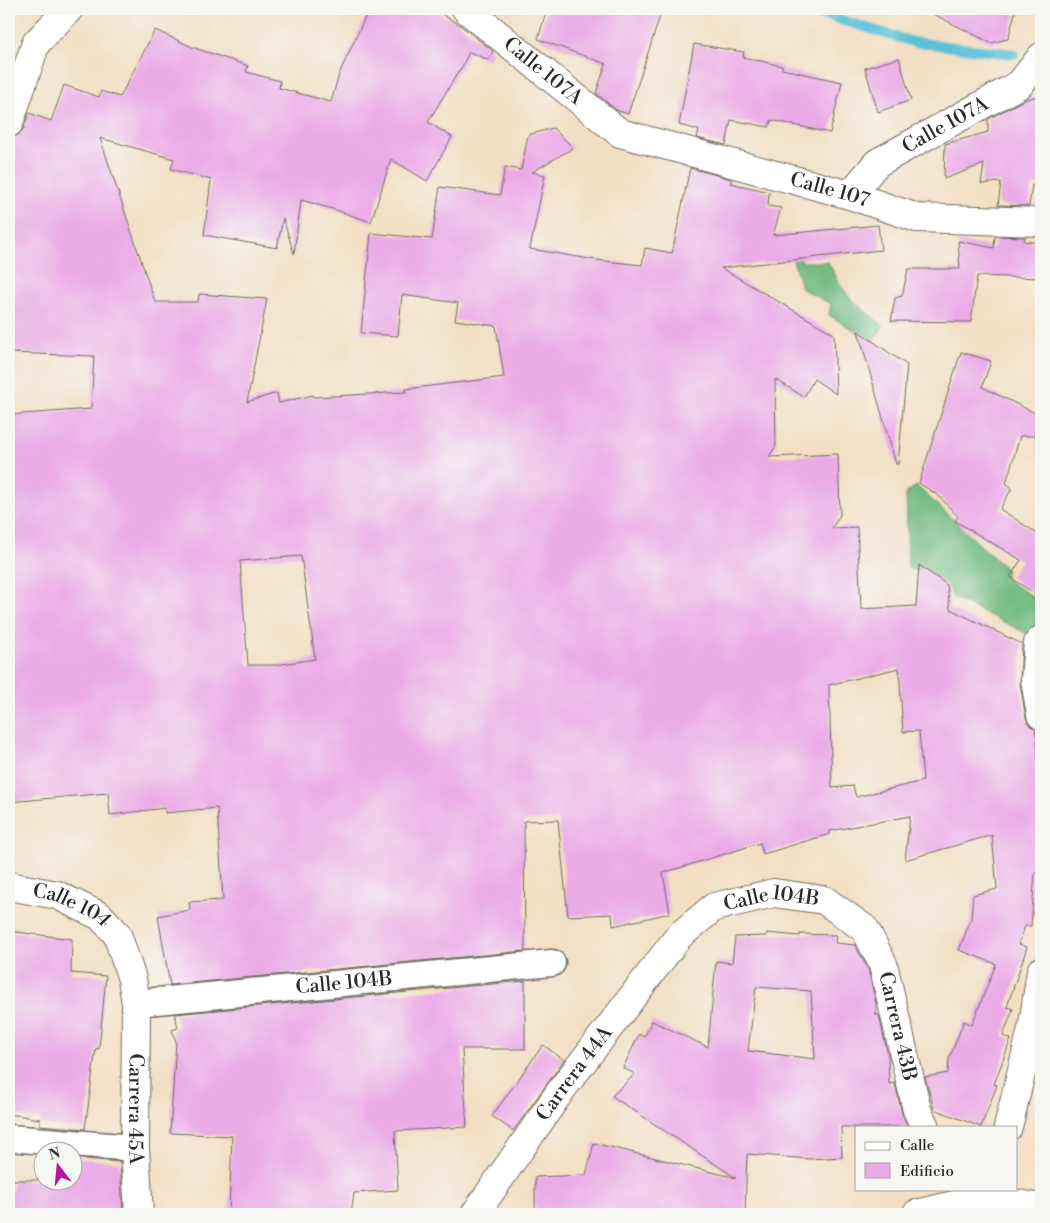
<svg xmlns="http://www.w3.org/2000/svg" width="1050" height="1223" viewBox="0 0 1050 1223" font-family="'Libre Bodoni',serif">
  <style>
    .forest { fill: #73bc82; stroke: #4f7456 }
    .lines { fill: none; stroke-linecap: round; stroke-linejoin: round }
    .stream { stroke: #5ac1d7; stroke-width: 10 }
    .building { fill: #eaabe7; fill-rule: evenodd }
    .pedestrian-casing { stroke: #716a60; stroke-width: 29 }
    .minor-casing { stroke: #716a60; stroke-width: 30 }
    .tertiary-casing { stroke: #716a60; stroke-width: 30 }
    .pedestrian { stroke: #fff; stroke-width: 26 }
    .minor { stroke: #fff; stroke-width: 28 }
    .tertiary { stroke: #fff; stroke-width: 28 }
    .labels { text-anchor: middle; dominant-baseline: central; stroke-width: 4; stroke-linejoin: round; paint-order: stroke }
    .street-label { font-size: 20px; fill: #2b2b2b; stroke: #f6f6f2 }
  </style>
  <rect width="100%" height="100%" fill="#f6f6f2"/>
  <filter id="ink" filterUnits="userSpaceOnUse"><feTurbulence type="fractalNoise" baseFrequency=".02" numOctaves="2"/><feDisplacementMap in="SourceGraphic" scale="10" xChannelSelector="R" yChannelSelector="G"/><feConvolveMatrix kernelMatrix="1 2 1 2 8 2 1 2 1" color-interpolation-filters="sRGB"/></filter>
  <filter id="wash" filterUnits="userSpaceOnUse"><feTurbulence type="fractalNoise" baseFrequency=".0096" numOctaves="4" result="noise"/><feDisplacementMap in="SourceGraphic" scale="20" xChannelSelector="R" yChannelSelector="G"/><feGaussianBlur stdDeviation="1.12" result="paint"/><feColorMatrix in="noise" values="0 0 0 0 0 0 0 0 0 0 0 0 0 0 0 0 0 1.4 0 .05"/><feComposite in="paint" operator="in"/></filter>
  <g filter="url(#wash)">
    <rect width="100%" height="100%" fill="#f3dfc3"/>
    <!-- forest -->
    <path class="forest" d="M792,256L804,262H828L841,286L852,300L883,326L873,342L829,315L831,304L801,288Z
      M917,486L1007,570L1005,579L1041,602V617L1030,635L954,598L947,586L933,574L921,572L908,568L906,492Z"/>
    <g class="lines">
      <!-- stream -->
      <path class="stream" d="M777,9L825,15L913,42L1014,54"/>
    </g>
    <g id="blocks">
      <!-- building -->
      <path class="building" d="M369,9H433L460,25L493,51L489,60L469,52L461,69H460L428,122L452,137L427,181L391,159L371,222L336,210L301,200L294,254L283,218L277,248L204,235L211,180L171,169L174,159L100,138L155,302H198L199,294L267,299L247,402L277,393L279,403L313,395L314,397L406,392V389L504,377L496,326L455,320L458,303L402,295L398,336L361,333L371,233L432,239L440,187L500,195L505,167L521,170L528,135L553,128L573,148L532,172L545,175L530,249L596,260L642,265L645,248L672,253L690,168L731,179V183L769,192L768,206L781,208L773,235L878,225L881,250L721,268L834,334L836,394L814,379L804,397L775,379L776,446L769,457L838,454L840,515L832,528L857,527L861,609L916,606L919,565L947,585L950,609L1022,644L1020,683L1026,718L1029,725L1035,729L1037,740L1041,822L1037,823L1041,856V872L1035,873L1031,926H1025L1019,944L1027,947L1007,1007L1013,1009L1003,1036L1011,1039L994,1084L997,1085L981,1127L934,1109L925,1077L948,1073L949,1059L964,1021L972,1025L996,964L959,950L971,919L973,895L997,889L992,835L905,860L910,816L830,831V834L763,854L760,843L663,873L670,913L613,926L612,914L568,916L558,820L524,821L525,951L170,985L158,916L190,910L189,902L223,900L217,808L165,813V808L110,815L108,793L9,802V682H13L9,586V415L91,409L94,356L9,353V138L20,134L24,128L29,113L51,121L64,85L99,97L101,91L120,97L155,30L192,47L248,66L246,72L280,81L279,88L331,102L339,74ZM301,556L315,659L276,665H248L240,561ZM899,668L903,732L919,731L923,781L856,797L853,786L832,788L829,685Z
        M547,9H646L661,13L628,114L616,110L596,93L606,64L538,39Z
        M923,9H1016L1008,39L991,43Z
        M694,44L744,52L743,57L782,66V69L842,82L830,133L771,120L769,127L731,120L726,145L697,138L699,130L679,125Z
        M899,58L911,100L878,112L865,68Z
        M1041,95V186L1032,185L1029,206L998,205L1001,182L981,184L984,164L944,179L945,144L988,132V119L1024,100Z
        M995,236L1025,237L1024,241L1041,243V278L977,276L971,322L891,321L895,298L902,296L908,269H960L958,241L994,248Z
        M858,331L907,365L898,464H896Z
        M961,352L991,361L982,387L1041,416V436H1020L1006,483L1012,488L1000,509L1038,534L1041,530V598L1010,577L1021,560L955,521L958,517L940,497L919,483Z
        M9,931L72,939L71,973L106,976L99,1049L96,1048L85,1129L40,1125V1119L9,1114Z
        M767,933L800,936V934L836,935L835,943L855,945L868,969L876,1003V1015H879L888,1056L889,1084L895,1083L902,1114L908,1127H841L842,1157L809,1159L747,1154L745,1214H535V1177L586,1175L594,1143L736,1178L612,1096L635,1074L623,1068L639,1034L644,1037L652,1021L708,1047L716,961L732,963L735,937L766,936ZM756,987L811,991L815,1059L748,1051Z
        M525,981V1049H462L467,1127L395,1131L398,1190L354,1193L351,1214H229L232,1136L170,1133L176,1042L172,1030L178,1028L175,1014Z
        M543,1045L564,1060L513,1131L492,1116Z
        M39,1155L42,1156V1180H72V1158L120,1162L123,1214H10L13,1180H38Z"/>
    </g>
  </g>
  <g filter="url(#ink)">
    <use href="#blocks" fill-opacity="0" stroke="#716a60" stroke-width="1"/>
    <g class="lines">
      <!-- pedestrian casing -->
      <g class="pedestrian-casing">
        <g id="pedestrian">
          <path id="s1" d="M136,1003L552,963"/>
          <path d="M9,1138L135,1148"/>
        </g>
      </g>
      <!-- minor casing -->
      <g class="minor-casing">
        <g id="minor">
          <path id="s2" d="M466,9L620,133L850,195L917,218L1041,222"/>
          <path d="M9,123L36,43L69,9"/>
          <path id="s3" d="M850,195L877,163L1020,84L1041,57"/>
          <path d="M916,1214L982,1198L1041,1208"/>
        </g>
      </g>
      <!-- tertiary casing -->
      <g class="tertiary-casing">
        <g id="tertiary">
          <path d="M1041,640L1038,643L1035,680L1041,715"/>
          <path id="s4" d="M9,886L57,895L100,916L117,934L132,979L136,1003L135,1148L139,1214"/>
          <path d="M1008,1127L1033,1025L1041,971"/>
          <path d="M973,1189L982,1198L988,1189"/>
          <path id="s5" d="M475,1214L562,1089L679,936L714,907L774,893L824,900L865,929L883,964L917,1110L925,1127"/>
        </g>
      </g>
      <!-- pedestrian -->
      <use href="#pedestrian" class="pedestrian"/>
      <!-- minor -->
      <use href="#minor" class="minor"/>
      <!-- tertiary -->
      <use href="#tertiary" class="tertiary"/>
    </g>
  </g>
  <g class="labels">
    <!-- street labels -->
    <g class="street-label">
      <text stroke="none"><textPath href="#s2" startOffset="99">Calle 107A</textPath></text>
      <text stroke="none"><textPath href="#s3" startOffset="120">Calle 107A</textPath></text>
      <text stroke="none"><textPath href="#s2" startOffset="415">Calle 107</textPath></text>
      <text stroke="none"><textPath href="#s5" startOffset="449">Calle 104B</textPath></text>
      <text stroke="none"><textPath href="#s4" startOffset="66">Calle 104</textPath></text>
      <text stroke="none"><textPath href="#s1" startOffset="209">Calle 104B</textPath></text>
      <text stroke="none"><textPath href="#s5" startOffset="656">Carrera 43B</textPath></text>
      <text stroke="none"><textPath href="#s5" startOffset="172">Carrera 44A</textPath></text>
      <text stroke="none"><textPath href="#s4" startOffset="299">Carrera 45A</textPath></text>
    </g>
  </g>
  <!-- margin -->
  <rect width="1050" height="1223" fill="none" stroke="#f6f6f2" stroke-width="30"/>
  <!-- legend -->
  <rect x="855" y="1126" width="162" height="65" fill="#f6f6f2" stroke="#a5a5a2"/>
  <rect x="865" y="1142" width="25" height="8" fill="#ffffff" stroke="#a5a5a2"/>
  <text x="900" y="1150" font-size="15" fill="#2b2b2b">Calle</text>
  <rect x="865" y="1163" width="25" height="15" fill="#eaabe7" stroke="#a5a5a2"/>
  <text x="900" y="1176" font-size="15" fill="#2b2b2b">Edificio</text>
  <!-- north arrow -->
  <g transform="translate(58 1166) rotate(344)"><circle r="24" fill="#f6f6f2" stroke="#a5a5a2"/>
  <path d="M0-4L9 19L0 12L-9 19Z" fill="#b5179e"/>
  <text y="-8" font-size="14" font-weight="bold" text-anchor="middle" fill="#2b2b2b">N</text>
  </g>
</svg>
